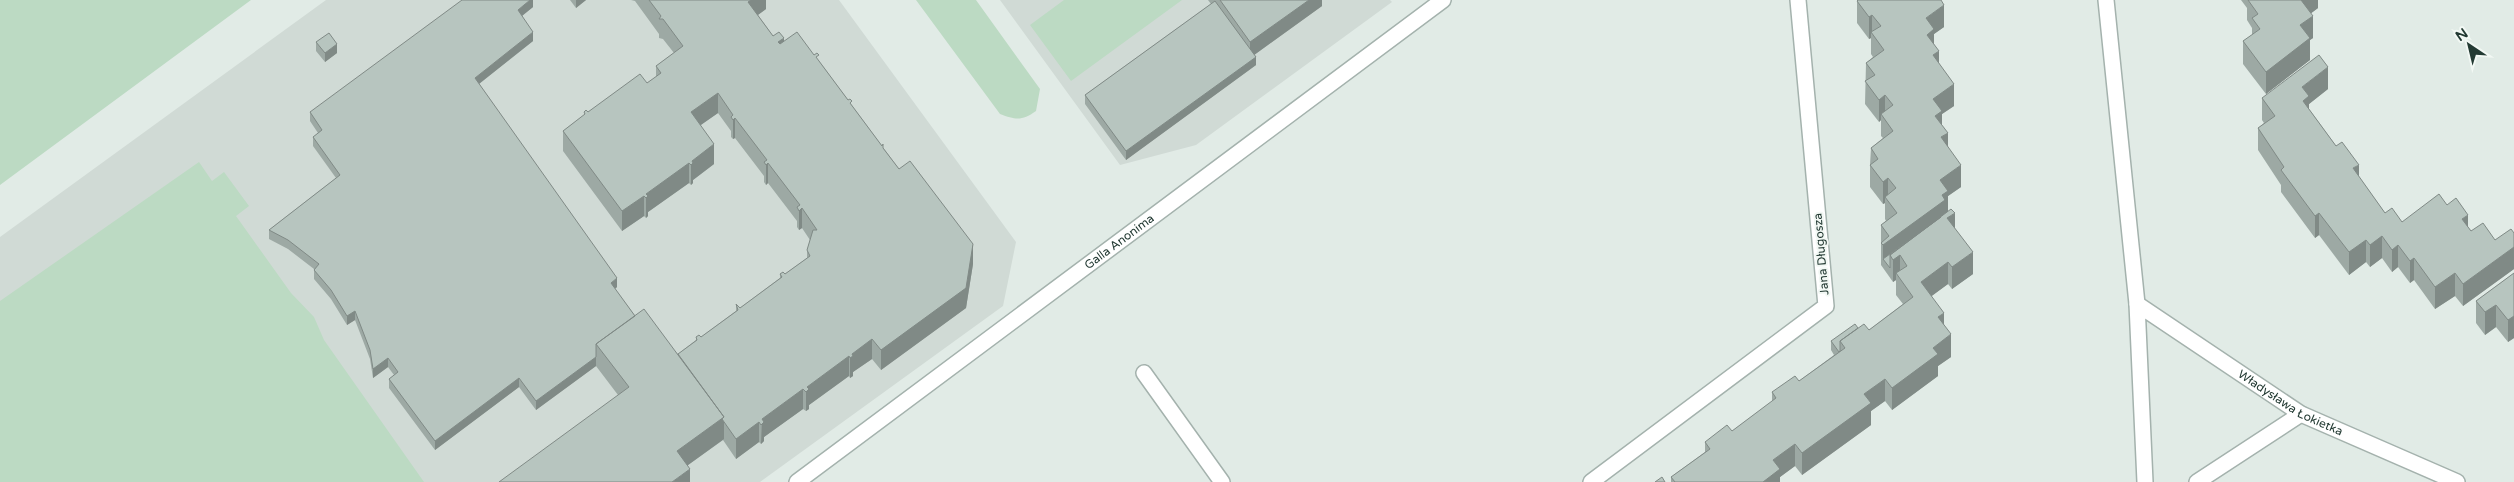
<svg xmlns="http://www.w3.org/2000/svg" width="2514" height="482" viewBox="0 0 2514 482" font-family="'Varela Round',sans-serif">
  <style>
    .built { fill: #d0dad5 }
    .green { fill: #bcdac3 }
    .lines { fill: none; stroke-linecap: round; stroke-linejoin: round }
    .service-casing { stroke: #a4b2ad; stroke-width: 18 }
    .minor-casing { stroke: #a4b2ad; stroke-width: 18 }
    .service { stroke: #fff; stroke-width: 15 }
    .minor { stroke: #fff; stroke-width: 15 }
    .wall { fill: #9da9a4 }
    .shaded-wall { fill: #808a86 }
    .building { fill: #b7c5bf; stroke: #808a86 }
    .labels { text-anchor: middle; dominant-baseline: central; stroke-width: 4; stroke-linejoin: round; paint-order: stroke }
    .street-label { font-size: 12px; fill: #233a33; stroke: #f2f8f4 }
  </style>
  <rect width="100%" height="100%" fill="#e1ebe6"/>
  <!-- built -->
  <path class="built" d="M326,0H839L1016,242L1003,306L760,482H0V237Z
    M1000,0H1390L1392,2L1196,145L1120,165Z"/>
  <!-- green -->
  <path class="green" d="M0,0H251L0,185Z
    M916,0H976L1040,89L1036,111C1022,121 1016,120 1000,114Z
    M1064,0H1182L1071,81L1030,25Z
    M199,162L212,181L224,172L249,206L236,216L291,293L314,317L324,340L424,482H0V301Z"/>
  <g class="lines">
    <!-- service casing -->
    <g class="service-casing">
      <g id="service">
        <path d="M1144,373L1222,482"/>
        <path id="s1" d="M797,482L1443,0"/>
      </g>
    </g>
    <!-- minor casing -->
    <g class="minor-casing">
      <g id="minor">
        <path d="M2106,0L2137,304"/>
        <path d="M1591,482L1826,306L1798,0"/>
        <path id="s2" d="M2145,482L2137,304L2301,414L2457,482"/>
        <path d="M2197,482L2301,414"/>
      </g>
    </g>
    <!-- service -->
    <use href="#service" class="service"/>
    <!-- minor -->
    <use href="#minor" class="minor"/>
  </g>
  <!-- wall -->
  <path class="wall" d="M533,0V7L522,16L533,41L479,84L617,287L615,289L635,316L678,354L696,340V337H701L736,311V304L740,308L780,278V274H785L807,258V250L810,240L802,228L799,230L797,227V221L768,183L766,185L764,182V176L735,138L733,139L731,137V131L718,113L700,125L714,164L693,180V183L691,185L689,183L648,212V216L646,218L644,216L622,231L563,151V131L584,115V112H588L647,83L656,77V66L674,53L663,39L659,38V34L635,1L631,0H766V9L758,15L773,36L784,41L819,61L899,169L973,264L966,308L881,370L872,359L853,372V376L850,378L849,376L809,405V409L806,411L803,409L764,437V441L761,444L759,442L736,459L723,440L688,465L690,482L618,395L596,366L536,410L519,387L435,450L389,388V379L394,375L388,367L373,378L370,359L355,320L347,325L331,299L314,279V269L288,249L269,239V230L336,178L313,146V137L318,133L310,121V112Z
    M570,0H586L576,8Z
    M1208,0H1322V6L1254,55L1256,65L1126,160L1085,104V95L1211,4Z
    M2241,0H2318V8L2311,13L2313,38L2310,40V60L2266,94L2243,64V41L2252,35V28L2247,20V8Z
    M1857,1L1944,27L1934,34V44L1939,63L1954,106L1942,114V126L1948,147L1961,187L1948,196V211L1973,274L1952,289L1948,284L1931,296L1944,325L1951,357L1938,366V376L1892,410L1885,401L1871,411V425L1802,475L1795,466L1780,477V482H1671V477L1705,452V442L1732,431L1772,402V392L1799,381L1834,355L1831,350V341L1858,328L1869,330L1903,304L1896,295V280L1893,282L1881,265V225L1886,221L1885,219V203L1883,204L1870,187V165L1871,148L1883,138L1881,136V120L1879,122L1865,104L1866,63L1873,57L1871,54V38L1869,39L1857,23Z
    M316,42L337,53L325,62L316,51Z
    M2328,89L2309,104V109L2385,213L2402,222L2447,205L2468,227L2471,231L2495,240L2514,233V269L2463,306L2455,296L2435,309L2414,280L2410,283L2398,267L2392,272L2382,258L2370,267L2366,262L2349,275L2319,235L2315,238L2281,192V185L2258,150V128L2264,123L2262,120V98Z
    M2514,273V338L2508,342L2496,327L2485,335L2476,323V301Z"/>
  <!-- shaded-wall -->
  <path class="shaded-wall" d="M530,0H533V7L518,19V10Z
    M576,0H586L576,8Z
    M751,0H766V9L748,22V2Z
    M1309,0H1322V6L1250,58V42Z
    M2301,0H2318V8L2301,21Z
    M1944,5V27L1934,34V52L1927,57L1926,18Z
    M1872,15V34L1871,32V38L1869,39V17Z
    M2313,16V38L2310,40V60L2266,94V72L2300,25Z
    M533,32V41L475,87V78Z
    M784,38V58L778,42Z
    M337,44V53L325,62V53Z
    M1939,51V73L1933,55Z
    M1256,57V65L1126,160V151Z
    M2328,67V89L2309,104V118L2303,123L2302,87Z
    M1954,84V106L1942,114V133L1935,138L1933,99Z
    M718,93V113L691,132V112Z
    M1885,95V117L1881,114V120L1879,122V100Z
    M735,118V138L733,139V120Z
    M1948,133V155L1941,137Z
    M714,144V164L693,180V183L691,185V165L692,161Z
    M689,163V183L648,212V216L646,218V194Z
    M768,163V183L766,185V165Z
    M1961,165V187L1948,196V213L1900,255V277L1896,273V280L1893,282V260L1890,255L1883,259V245L1940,180Z
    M2359,165V187L2353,168Z
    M1888,178V200L1885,197V203L1883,204V182Z
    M644,196V216L622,231V211Z
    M802,208V228L799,230V211Z
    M1955,213V235L1947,218Z
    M2319,213V235L2315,238V216Z
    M2468,215V237L2462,219Z
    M2382,236V258L2370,267V245Z
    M2366,240V262L2349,275V252Z
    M973,244V264L966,308L881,370V350Z
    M2398,245V267L2392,272V250Z
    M2514,247V269L2463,306V284Z
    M1973,252V274L1952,289V267Z
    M2414,258V280L2410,283V261Z
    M1948,262V284L1921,304V282Z
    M2455,273V296L2435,309V287Z
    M617,278V287L611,292V283Z
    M2496,305V327L2485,335V312Z
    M355,311V320L347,325V316Z
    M1944,313V335L1938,317Z
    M2514,316V338L2508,342V320Z
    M1951,334V357L1938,366V376L1892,410V388L1933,348Z
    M872,339V359L853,372V376L850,378V358L852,354Z
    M849,356V376L809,405V409L806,411V392L807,387Z
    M596,357V366L536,410V401Z
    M388,358V367L373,378V369Z
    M519,378V387L435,450V441Z
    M1885,379V401L1871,411V425L1802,475V453L1864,394Z
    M803,389V409L764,437V441L761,444L762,419Z
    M724,417V439L677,473V451Z
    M759,422V442L736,459V439Z
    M1795,444V466L1780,477V482H1763L1773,460Z
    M690,469V482H672Z"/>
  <!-- building -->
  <path class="building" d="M462,0H530L518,10L533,32L475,78L617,278L611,283L635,316L596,344V357L536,401L519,378L435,441L389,379L398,372L388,358L373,369L370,350L355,311L347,316L331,290L314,270L319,264L288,240L269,230L340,175L313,137L322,130L310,112Z
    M649,0H751L748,2L773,36L779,32L784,38L778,42L780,44L797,32L814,55L817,53L819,55L816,57L848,100L850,99L852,101L850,103L882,146L883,144V148L899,169L910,161L973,244L966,288L881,350L872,339L852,354L853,356L850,358L849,356L807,387L809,389L806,392L803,389L762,419L764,422L761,425L759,422L736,439L722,419L724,417L678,354L697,340L696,337L699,335L701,337L738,310L736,304L740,308L782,277L780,274L783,272L785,274L810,256L807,250L813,230H817L802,208L799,211L797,207L800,205L768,163L766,165L764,162L767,160L735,118L733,120L731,117L733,115L718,93L691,112L714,144L692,161L693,163L691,165L689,163L646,194L648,196L646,198L644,196L622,211L563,131L585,114L584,112L586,110L588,112L640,74L647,83L661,73L656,66L683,46L663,19H659L661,16Z
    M1220,0H1309L1250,42Z
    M1858,0H1941L1944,5L1926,18L1934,29L1927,35L1939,51L1933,55L1954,84L1933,99L1942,111L1935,116L1948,133L1941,137L1961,165L1940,180L1948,191L1942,195L1945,200L1883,245L1881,243L1889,236L1881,225L1897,213L1885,197L1896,188L1888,178L1883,182L1870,165L1878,159L1871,148L1893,131L1881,114L1893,105L1885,95L1879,100L1865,81L1875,75L1866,63L1884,50L1871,32L1881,26L1872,15L1869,17L1857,1Z
    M2248,0H2301L2313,16L2300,25L2310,38L2266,72L2243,41L2260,29L2252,18L2258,14Z
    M1215,1L1256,57L1126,151L1085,95Z
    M329,33L337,44L325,53L316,42Z
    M2319,55L2328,67L2302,87L2309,96L2303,101L2336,146L2342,142L2359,165L2353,168L2385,213L2392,208L2402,222L2439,194L2447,205L2456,198L2468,215L2462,219L2471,231L2483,223L2495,240L2511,229L2514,233V247L2463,284L2455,273L2435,287L2414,258L2410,261L2398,245L2392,250L2382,236L2370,245L2366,240L2349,252L2319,213L2315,216L2281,170L2284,167L2258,128L2275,116L2262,98Z
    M1951,209L1955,213L1947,218L1973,252L1952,267L1948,262L1921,282L1944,313L1938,317L1951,334L1933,348L1938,354L1892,388L1885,379L1864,394L1871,403L1802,453L1795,444L1773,460L1780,469L1763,482H1675L1671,477L1710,449L1705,442L1727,425L1732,431L1776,398L1772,392L1795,376L1799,381L1845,348L1840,341L1864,324L1869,330L1913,297L1896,273L1907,266L1900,255L1893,260L1890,255Z
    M1941,217L1890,255V268L1883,259Z
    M2514,273V316L2508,320L2496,305L2485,312L2476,301Z
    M644,309L724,417L677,451L690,469L672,482H499L629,387L596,344Z
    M1855,324L1858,328L1840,341V351L1839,352L1831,341Z
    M1662,477L1665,482H1655Z"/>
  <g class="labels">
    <!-- street labels -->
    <g class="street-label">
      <text stroke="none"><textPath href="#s1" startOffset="402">Galla Anonima</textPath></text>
      <text transform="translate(1821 254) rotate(-95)">Jana Długosza</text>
      <text stroke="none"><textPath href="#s2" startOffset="361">Władysława Łokietka</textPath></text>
    </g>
  </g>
  <!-- north arrow -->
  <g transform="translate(2469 45) rotate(325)" stroke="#f2f8f4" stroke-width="4" paint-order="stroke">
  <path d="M0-4L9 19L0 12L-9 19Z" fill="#233a33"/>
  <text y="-8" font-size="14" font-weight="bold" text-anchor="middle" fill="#233a33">N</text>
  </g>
</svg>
